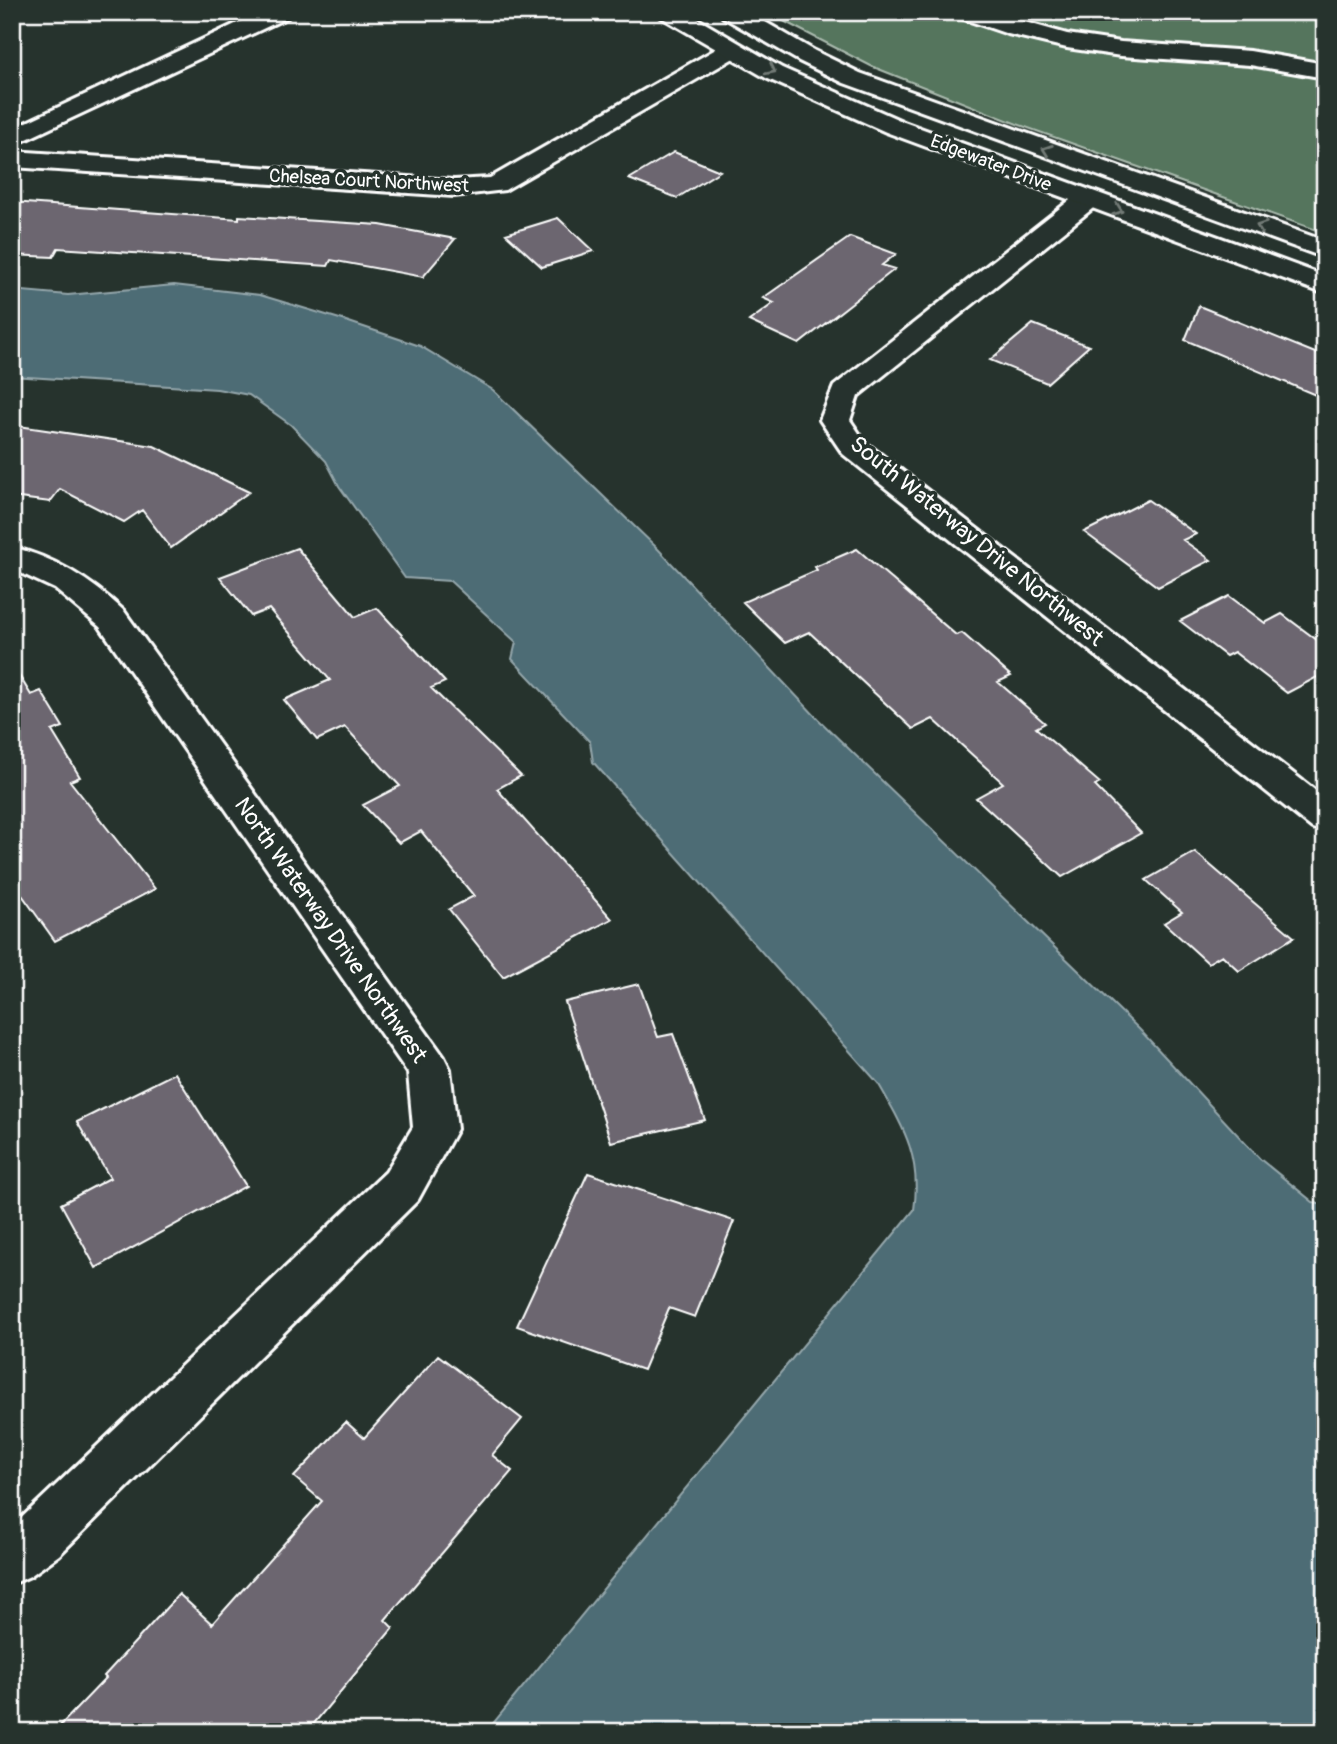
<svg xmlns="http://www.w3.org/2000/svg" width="1337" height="1744" viewBox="0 0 1337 1744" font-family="Pangolin,sans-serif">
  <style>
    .green { fill: #54745d; stroke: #aabaae; stroke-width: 2 }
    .water { fill: #4e6c74; stroke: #95a7ac; stroke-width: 2 }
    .building { fill: #6c6670; stroke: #fff; stroke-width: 2 }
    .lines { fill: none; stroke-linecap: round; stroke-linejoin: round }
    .minor-casing { stroke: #fff; stroke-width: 6 }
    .tertiary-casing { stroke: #fff; stroke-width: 6 }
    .minor { fill: #26332d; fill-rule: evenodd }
    .tertiary { fill: #26332d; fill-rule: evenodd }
    .oneway { stroke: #727a76 }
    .labels { text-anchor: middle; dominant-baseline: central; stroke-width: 7; stroke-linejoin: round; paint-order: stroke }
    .far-street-label { font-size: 19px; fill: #fff; stroke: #26332d }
    .street-label { font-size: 23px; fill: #fff; stroke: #26332d }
  </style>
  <rect width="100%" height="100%" fill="#26332d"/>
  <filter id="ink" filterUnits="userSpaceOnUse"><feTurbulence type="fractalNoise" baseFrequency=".0143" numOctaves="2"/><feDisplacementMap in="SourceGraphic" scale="14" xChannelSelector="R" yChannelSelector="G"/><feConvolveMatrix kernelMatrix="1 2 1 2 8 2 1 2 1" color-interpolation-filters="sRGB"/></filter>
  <g filter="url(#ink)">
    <!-- green -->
    <path class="green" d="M766,12H1325V233L1017,124L871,66Z"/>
    <!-- water -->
    <path class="water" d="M174,285L260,295L343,320L420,346L493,390L658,549L818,719L1140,1030L1260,1159L1313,1202L1325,1206V1732H486L914,1210C922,1156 903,1127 878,1083L593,762L590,742L512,659L516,642L450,581L405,578L339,486L326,461L291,425L249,395L217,389L12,376V290L68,295Z"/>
    <!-- building -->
    <path class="building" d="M674,152L720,171L677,198L629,179Z
      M12,202L239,219V216L380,225L455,239L423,277L331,260L328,266L58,248L53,257L12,255Z
      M558,218L593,251L542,267L506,234Z
      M850,237L896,254L882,265L895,269L799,344L749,321L774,303L763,298Z
      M1199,306L1325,357V399L1185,340Z
      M1033,324L1089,346L1047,383L990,360Z
      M12,425L154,446L249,492L171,548L142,510L124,522L60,489L50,502L12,497Z
      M1148,500L1196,534L1183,540L1211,560L1158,587L1084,532Z
      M297,548L355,617L377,608L445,682L431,688L521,776L497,789L612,919L503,977L449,909L474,896L421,831L399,843L363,805L400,786L345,727L317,740L284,700L330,680L269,609L251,616L220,577Z
      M857,549L956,635L962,633L1011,676L998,682L1045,723L1036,728L1100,783L1095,786L1141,833L1062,877L976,798L1003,783L933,719L913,729L809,632L785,643L743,602L817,570L815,567Z
      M1229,596L1265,623L1282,614L1325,646V673L1287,693L1234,652L1226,656L1180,621Z
      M12,664L31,695L41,691L63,727L52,731L80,777L70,781L155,889L55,941L12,881Z
      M1195,852L1294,937L1239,971L1222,955L1208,963L1164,923L1182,912L1146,880Z
      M639,984L658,1037L673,1034L705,1120L611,1142L565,1002Z
      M175,1073L246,1186L96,1268L61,1204L110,1178L77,1122Z
      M588,1173L734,1221L695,1317L669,1308L643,1370L517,1326Z
      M438,1355L522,1419L492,1455L512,1471L385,1620L393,1628L307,1732H54L106,1678L104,1676L179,1594L212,1624L322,1501L294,1477L346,1422L364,1438Z"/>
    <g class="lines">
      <!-- minor casing -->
      <g class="minor-casing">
        <path id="minor" d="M261,12H291L288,17L12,146V129Z
          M955,12H989L1067,34L1121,42L1250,51L1325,64V78L1250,65L1121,56L1067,48L1008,34L958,17Z
          M731,43L739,45L743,50L739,55L505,190L454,196L12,167V151L454,180L490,178L723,45Z
          M1088,191L1097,193L1101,199L1097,205L858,396L850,420L865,442L1325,798V832L1312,828L843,454L820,420L834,386L1079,193Z
          M12,547C56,558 91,580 124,611L444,1057L450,1069L457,1129L418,1200L59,1555L30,1576L12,1584V1527L386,1172L413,1127L408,1073L100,627L55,589L12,569Z"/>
      </g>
      <!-- tertiary casing -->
      <g class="tertiary-casing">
        <path id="tertiary" d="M658,12H686L782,68L904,122L1325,276V294L886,132L766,78L661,17Z
          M720,12H748L815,51L860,73L1325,241V258L844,83L799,61L723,17Z"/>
      </g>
      <!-- minor -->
      <use href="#minor" class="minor"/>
      <!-- tertiary -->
      <use href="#tertiary" class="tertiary"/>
    </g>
    <!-- one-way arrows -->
    <defs><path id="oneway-chevron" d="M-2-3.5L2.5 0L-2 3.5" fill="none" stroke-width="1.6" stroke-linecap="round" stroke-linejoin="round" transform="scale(1.75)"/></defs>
    <g class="oneway">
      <use href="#oneway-chevron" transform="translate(771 70) rotate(27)"/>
      <use href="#oneway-chevron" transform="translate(1047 150) rotate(-160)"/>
      <use href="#oneway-chevron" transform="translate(1118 210) rotate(20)"/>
      <use href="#oneway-chevron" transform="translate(1261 227) rotate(-160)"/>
    </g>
  </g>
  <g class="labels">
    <!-- far-street labels -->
    <g class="far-street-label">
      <text transform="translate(991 163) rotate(21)">Edgewater Drive</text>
      <text transform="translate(369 181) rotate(3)">Chelsea Court Northwest</text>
    </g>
    <!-- street labels -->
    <g class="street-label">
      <text transform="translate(977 541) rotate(39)">South Waterway Drive Northwest</text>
      <text transform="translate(331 930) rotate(55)">North Waterway Drive Northwest</text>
    </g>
  </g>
  <!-- margin -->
  <rect width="1337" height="1744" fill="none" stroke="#26332d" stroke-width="42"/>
  <rect x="21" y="21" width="1295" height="1702" fill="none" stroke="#fff" stroke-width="2.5" filter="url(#ink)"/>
</svg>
